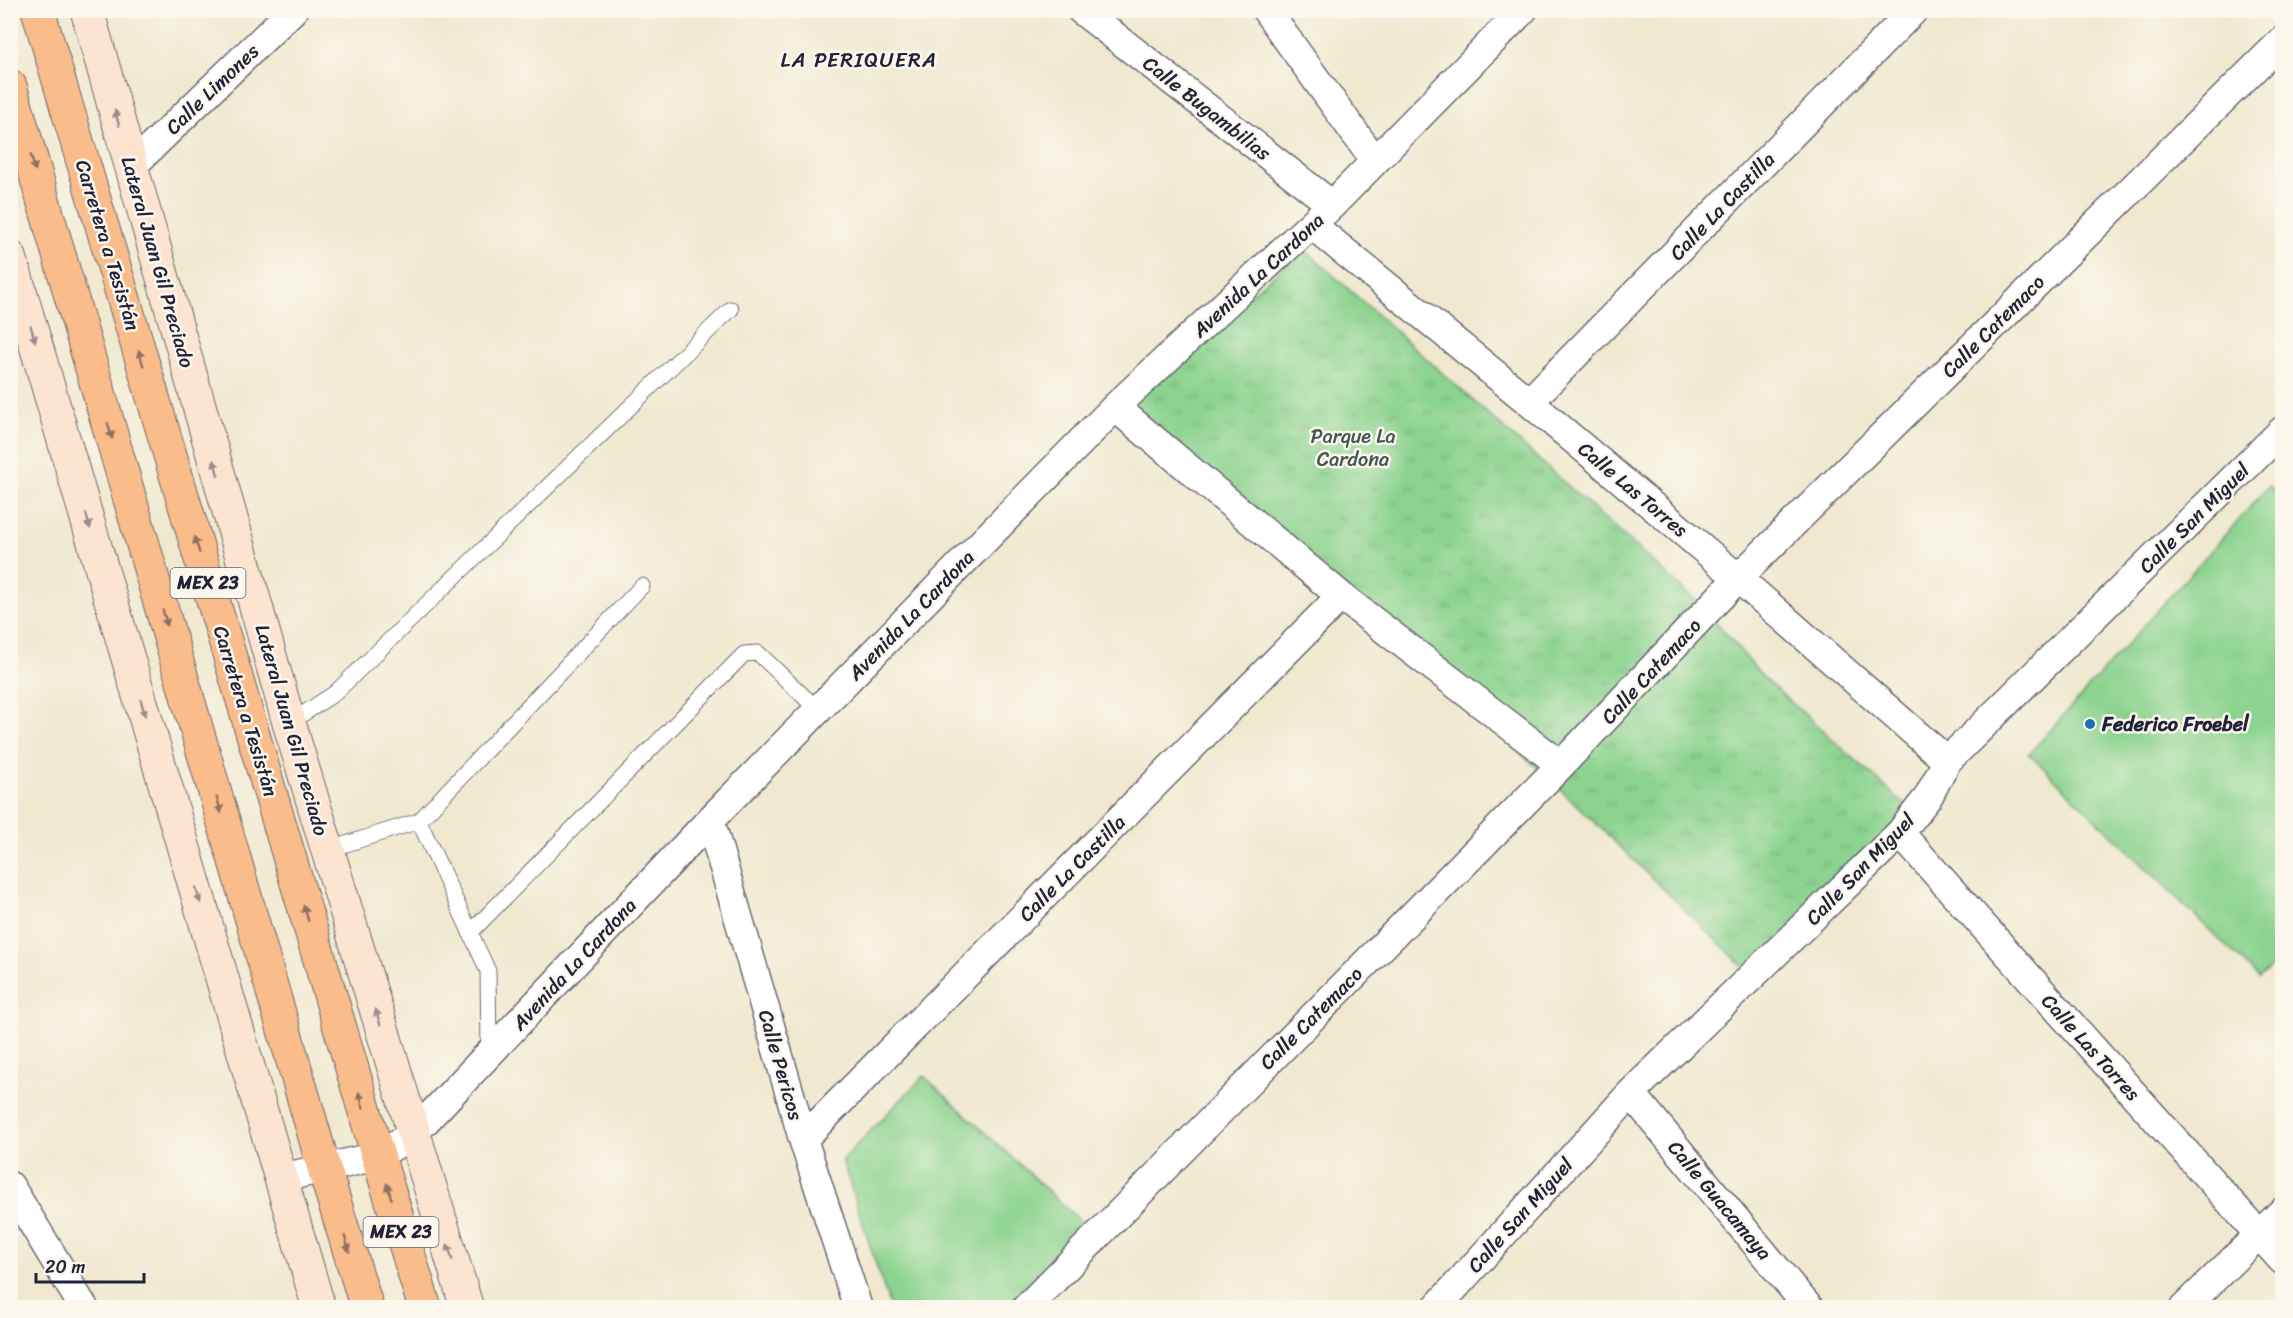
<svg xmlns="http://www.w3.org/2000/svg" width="2293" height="1318" viewBox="0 0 2293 1318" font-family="Sriracha,sans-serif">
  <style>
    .green { fill: #8bd38e; stroke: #567a64; stroke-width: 1.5 }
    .park { fill: url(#park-tufts); stroke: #567a64; stroke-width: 1.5 }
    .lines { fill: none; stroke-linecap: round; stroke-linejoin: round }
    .lane-casing { stroke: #6a686f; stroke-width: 17 }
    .street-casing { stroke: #6a686f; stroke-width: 31 }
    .secondary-casing { stroke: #6a686f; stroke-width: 35 }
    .primary-casing { stroke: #6a686f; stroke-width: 35 }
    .lane { stroke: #fff; stroke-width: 15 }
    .street { stroke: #fff; stroke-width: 28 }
    .secondary { stroke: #fde4d0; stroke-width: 33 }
    .primary { stroke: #f9bc8a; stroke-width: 33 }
    .oneway { fill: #9a8d8d }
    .oneway2 { fill: #8e6f62 }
    .poi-dot { fill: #1f6fb2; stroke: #fbf7ec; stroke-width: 2 }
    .labels { text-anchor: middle; stroke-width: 5; stroke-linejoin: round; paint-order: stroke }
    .shield { fill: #fbf7ec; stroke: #636270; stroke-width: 1.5 }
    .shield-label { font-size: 18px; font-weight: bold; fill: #22223b }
    .street-label { font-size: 20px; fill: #22223b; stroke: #fbf7ec }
    .park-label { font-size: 20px; fill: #425754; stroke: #fbf7ec }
    .poi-label { font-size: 20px; font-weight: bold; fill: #22223b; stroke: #fbf7ec; text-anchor: start }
    .neighbourhood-label { font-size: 21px; letter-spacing: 1.5px; fill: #22223b; stroke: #fbf7ec }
  </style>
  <defs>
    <pattern id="park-tufts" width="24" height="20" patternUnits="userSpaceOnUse" patternTransform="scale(1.5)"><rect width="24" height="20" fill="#8bd38e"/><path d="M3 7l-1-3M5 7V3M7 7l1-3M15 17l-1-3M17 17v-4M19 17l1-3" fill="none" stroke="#78b57b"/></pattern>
  </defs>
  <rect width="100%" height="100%" fill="#fbf7ec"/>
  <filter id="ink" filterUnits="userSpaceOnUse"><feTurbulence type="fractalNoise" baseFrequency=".0167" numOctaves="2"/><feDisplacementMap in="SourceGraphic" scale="12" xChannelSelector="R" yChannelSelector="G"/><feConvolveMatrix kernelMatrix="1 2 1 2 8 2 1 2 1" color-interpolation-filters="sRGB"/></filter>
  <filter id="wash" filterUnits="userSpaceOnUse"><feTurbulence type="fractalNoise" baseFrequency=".008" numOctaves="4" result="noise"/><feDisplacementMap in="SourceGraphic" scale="24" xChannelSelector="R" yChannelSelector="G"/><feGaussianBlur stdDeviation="1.35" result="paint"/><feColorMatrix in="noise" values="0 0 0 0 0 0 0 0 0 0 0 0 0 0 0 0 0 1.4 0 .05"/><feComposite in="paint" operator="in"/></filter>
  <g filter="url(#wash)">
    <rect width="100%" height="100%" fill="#f0e9d0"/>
    <path class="green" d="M2269 486 2282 499V956L2259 978 2029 754Z
      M924 1076 1091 1231 1012 1307H890L842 1160Z"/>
    <path class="park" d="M1304 249 1704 608 1762 676 1910 809 1749 972 1556 785 1127 400Z"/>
  </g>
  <g filter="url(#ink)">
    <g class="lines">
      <g class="lane-casing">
        <path id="lane" d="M289 723 335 693 731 309
          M327 850 419 821
          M470 933 744 654 758 653 818 710
          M489 1053 488 971 419 821 642 586"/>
      </g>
      <g class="street-casing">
        <path id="street" d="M1081 10 1332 205
          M1266 10 1375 161
          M131 167 293 10
          M1312 225 1529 402 1738 578 1947 761
          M1529 402 1914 10
          M1115 407 1341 596 1561 765
          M710 820 803 1139 858 1308
          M1900 833 2282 1260
          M1631 1093 1809 1308
          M803 1139 1341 596
          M281 1178 378 1156 414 1133 710 820 1115 407 1332 205 1523 10
          M10 1186 84 1308
          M1026 1308 1561 765 1738 578 2282 41
          M1436 1308 1631 1093 1900 833 1928 797 1947 761 2282 431
          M2184 1308 2282 1212"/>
      </g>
      <g class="secondary-casing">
        <path id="secondary" d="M87 10 289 723 467 1308
          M10 257 319 1308"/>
      </g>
      <g class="primary-casing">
        <path id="primary" d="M38 10 378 1156 425 1308
          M10 86 324 1168 367 1308"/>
      </g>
      <use href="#lane" class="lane"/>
      <use href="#street" class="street"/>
      <use href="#secondary" class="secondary"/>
      <use href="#primary" class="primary"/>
    </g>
    <defs><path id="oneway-solid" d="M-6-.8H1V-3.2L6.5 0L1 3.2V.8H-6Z" transform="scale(1.5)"/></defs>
    <g class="oneway">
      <use href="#oneway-solid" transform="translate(117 118) rotate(-106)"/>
      <use href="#oneway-solid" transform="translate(33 334) rotate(74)"/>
      <use href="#oneway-solid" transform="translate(216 468) rotate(-106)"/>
      <use href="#oneway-solid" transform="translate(88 521) rotate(74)"/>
      <use href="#oneway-solid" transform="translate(143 708) rotate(74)"/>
      <use href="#oneway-solid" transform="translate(198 895) rotate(74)"/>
      <use href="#oneway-solid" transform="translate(378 1017) rotate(-107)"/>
      <use href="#oneway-solid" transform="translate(450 1252) rotate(-107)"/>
    </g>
    <g class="oneway2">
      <use href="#oneway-solid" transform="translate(33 163) rotate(74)"/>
      <use href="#oneway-solid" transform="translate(141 358) rotate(-107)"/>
      <use href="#oneway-solid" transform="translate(110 431) rotate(74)"/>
      <use href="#oneway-solid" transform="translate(197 545) rotate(-107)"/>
      <use href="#oneway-solid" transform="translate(165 618) rotate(74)"/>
      <use href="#oneway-solid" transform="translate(219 805) rotate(74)"/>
      <use href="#oneway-solid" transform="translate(306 913) rotate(-107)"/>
      <use href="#oneway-solid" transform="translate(361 1100) rotate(-107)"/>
      <use href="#oneway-solid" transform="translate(389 1191) rotate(-107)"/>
      <use href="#oneway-solid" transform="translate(347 1244) rotate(73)"/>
    </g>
  </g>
  <circle class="poi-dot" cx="2090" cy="724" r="6"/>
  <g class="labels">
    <g class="shield">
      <rect x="170.5" y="568" width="75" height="30" rx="4.5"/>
      <rect x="363.5" y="1217" width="75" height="30" rx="4.5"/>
    </g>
    <g class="shield-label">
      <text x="208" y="589">MEX 23</text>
      <text x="401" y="1238">MEX 23</text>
    </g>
    <g class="street-label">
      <text transform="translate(212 89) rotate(-44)" y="7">Calle Limones</text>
      <text transform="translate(1207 108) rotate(38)" y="7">Calle Bugambilias</text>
      <text transform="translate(1722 206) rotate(-46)" y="7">Calle La Castilla</text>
      <text transform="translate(108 245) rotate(73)" y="7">Carretera a Tesistán</text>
      <text transform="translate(158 262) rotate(74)" y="7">Lateral Juan Gil Preciado</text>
      <text transform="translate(1258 275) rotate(-43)" y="7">Avenida La Cardona</text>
      <text transform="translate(1993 326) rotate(-45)" y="7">Calle Catemaco</text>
      <text transform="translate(1633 489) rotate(40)" y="7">Calle Las Torres</text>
      <text transform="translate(2194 518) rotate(-45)" y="7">Calle San Miguel</text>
      <text transform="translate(911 615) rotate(-46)" y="7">Avenida La Cardona</text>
      <text transform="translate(1651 671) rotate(-47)" y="7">Calle Catemaco</text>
      <text transform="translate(246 711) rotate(73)" y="7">Carretera a Tesistán</text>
      <text transform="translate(292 730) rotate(74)" y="7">Lateral Juan Gil Preciado</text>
      <text transform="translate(1072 868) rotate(-45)" y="7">Calle La Castilla</text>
      <text transform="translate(1860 869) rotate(-46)" y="7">Calle San Miguel</text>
      <text transform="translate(574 964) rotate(-47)" y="7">Avenida La Cardona</text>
      <text transform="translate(1311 1018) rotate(-45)" y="7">Calle Catemaco</text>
      <text transform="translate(2091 1047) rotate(48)" y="7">Calle Las Torres</text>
      <text transform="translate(781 1065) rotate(74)" y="7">Calle Pericos</text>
      <text transform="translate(1720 1200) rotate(50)" y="7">Calle Guacamaya</text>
      <text transform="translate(1520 1215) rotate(-48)" y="7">Calle San Miguel</text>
    </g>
    <g class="park-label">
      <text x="1353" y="443">Parque La<tspan x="1353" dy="23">Cardona</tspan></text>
    </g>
    <g class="poi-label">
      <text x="2102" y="731">Federico Froebel</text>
    </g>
    <g class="neighbourhood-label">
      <text x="859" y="67">LA PERIQUERA</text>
    </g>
  </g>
  <rect width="2293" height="1318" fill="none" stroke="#fbf7ec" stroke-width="36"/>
  <path d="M36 1273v9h108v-9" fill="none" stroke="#22223b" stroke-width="3"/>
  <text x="45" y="1273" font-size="18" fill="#22223b" stroke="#fbf7ec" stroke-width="4.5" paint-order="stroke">20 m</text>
</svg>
